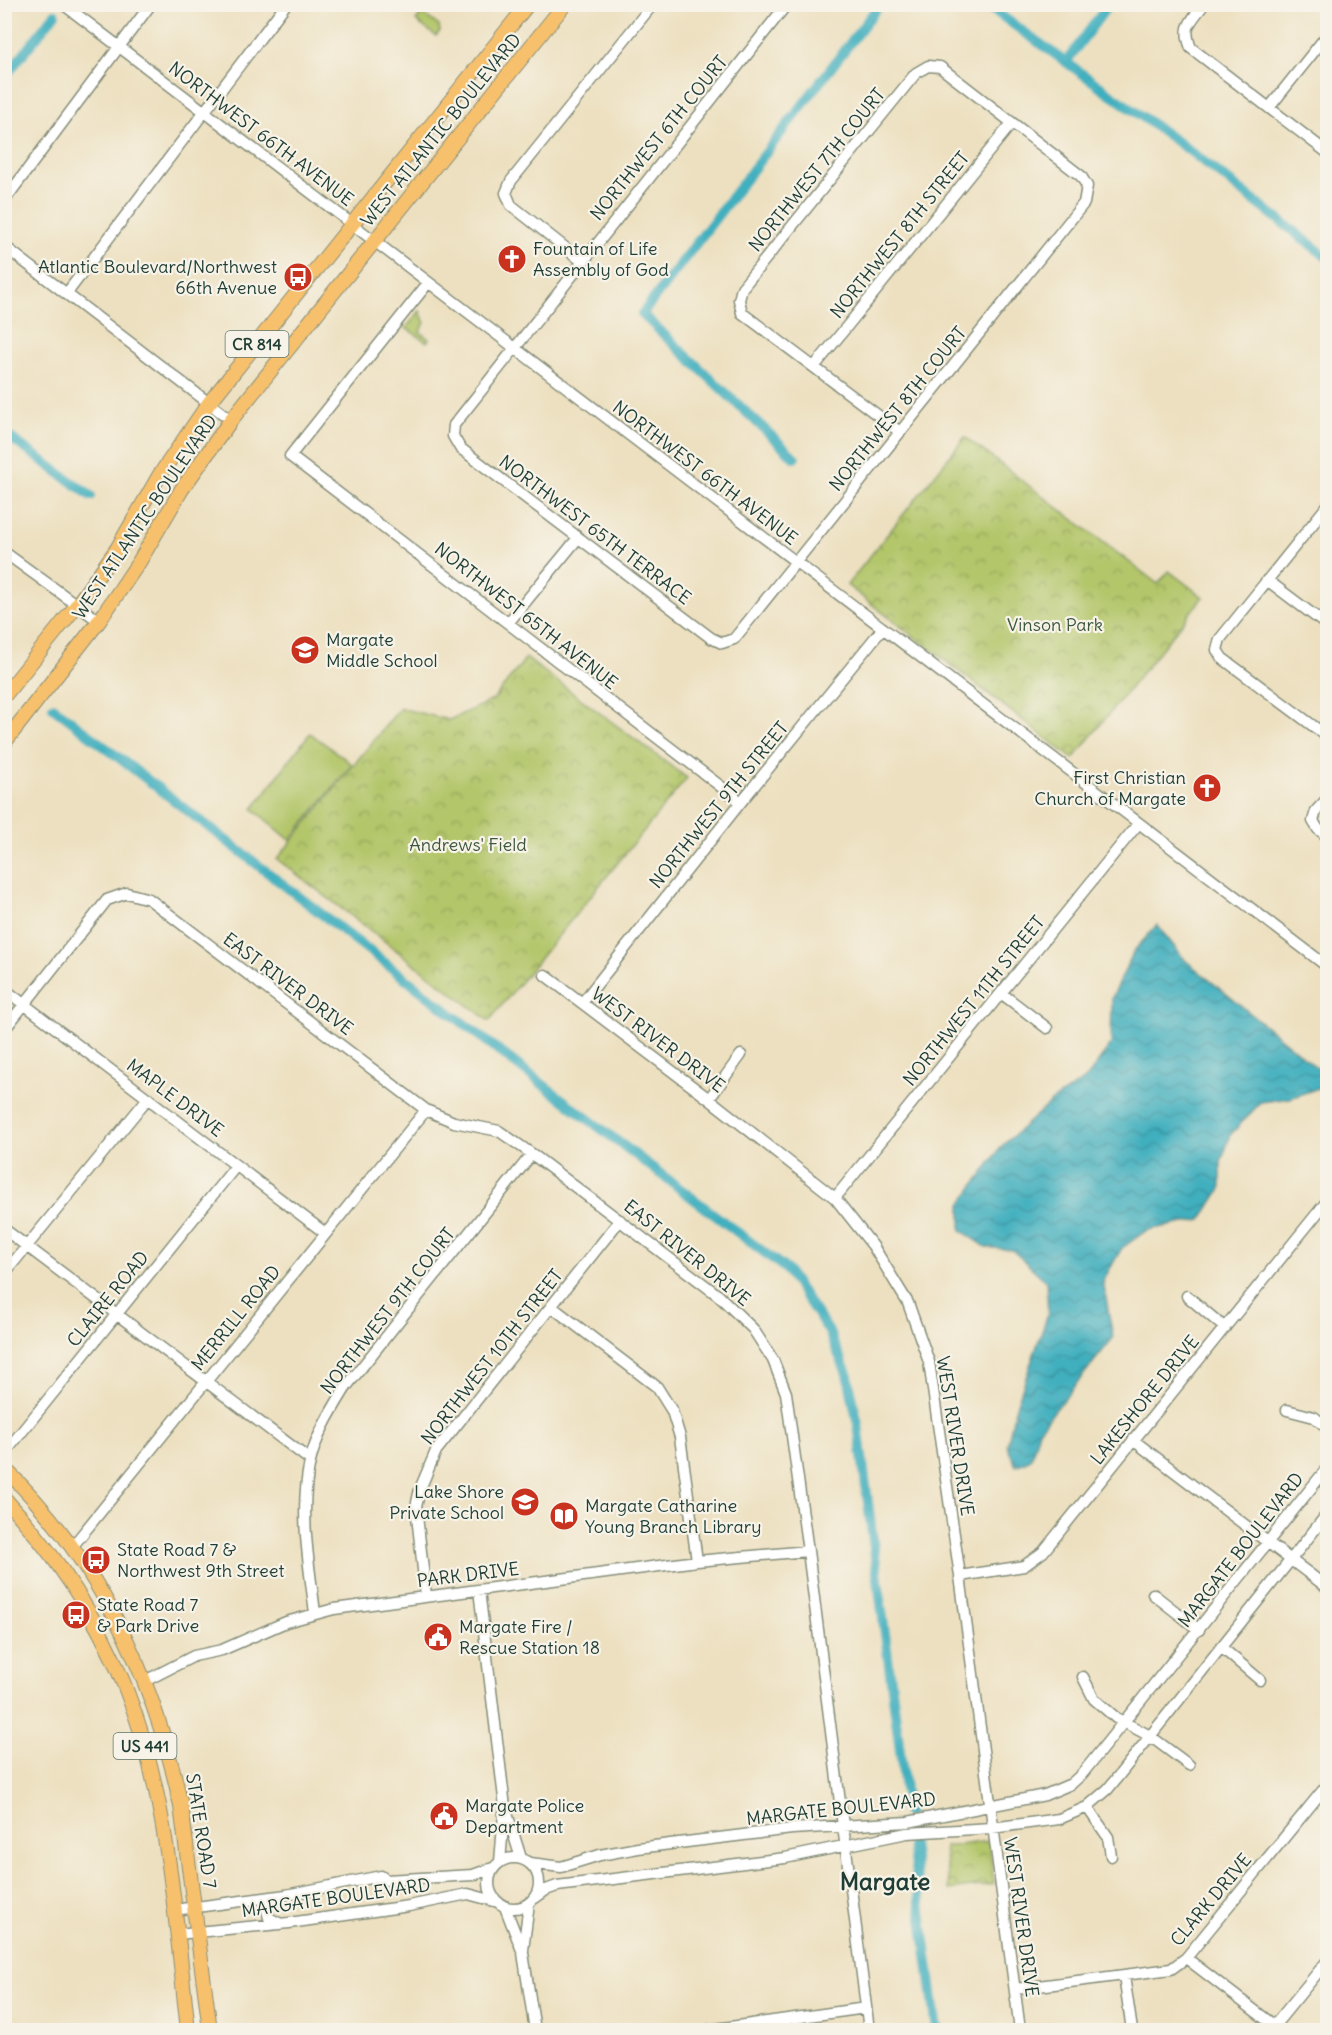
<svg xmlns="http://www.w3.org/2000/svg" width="1332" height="2035" viewBox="0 0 1332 2035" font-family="Delius,sans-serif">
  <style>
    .grass { fill: #b3c66a; stroke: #69824f; stroke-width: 1.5 }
    .park { fill: url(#park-crowns); stroke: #69824f; stroke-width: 1.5 }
    .water { fill: url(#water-waves); stroke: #307679; stroke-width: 1.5 }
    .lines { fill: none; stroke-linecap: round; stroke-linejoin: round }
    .canal { stroke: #41afbe; stroke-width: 10 }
    .minor-casing { stroke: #868e7a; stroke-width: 13 }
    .major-casing { stroke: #868e7a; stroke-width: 16 }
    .minor { stroke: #fff; stroke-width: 10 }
    .major { stroke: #f7c06c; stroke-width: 14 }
    .labels { text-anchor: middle; stroke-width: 4.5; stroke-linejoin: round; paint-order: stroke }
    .shield { fill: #f7f3e8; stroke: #60746a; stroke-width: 1.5 }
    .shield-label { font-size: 16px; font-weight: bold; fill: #1f3d34 }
    .street-label { font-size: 18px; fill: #1f3d34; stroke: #f7f3e8 }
    .poi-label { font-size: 18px; fill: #1f3d34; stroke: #f7f3e8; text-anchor: start }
    .park-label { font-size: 18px; fill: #3d583f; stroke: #f7f3e8 }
    .district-label { font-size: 24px; font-weight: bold; fill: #1f3d34; stroke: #f7f3e8 }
  </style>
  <defs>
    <pattern id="park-crowns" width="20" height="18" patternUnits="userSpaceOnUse" patternTransform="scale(1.5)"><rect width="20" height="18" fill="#b3c66a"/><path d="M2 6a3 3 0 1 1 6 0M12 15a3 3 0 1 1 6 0" fill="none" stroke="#91a258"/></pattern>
    <pattern id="water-waves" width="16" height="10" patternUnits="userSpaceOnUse" patternTransform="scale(1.5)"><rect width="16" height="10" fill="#41afbe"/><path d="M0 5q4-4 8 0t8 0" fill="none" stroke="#36909b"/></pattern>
  </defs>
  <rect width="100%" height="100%" fill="#f7f3e8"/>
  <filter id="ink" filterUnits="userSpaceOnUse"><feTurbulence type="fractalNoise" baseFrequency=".0167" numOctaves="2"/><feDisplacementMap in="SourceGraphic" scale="12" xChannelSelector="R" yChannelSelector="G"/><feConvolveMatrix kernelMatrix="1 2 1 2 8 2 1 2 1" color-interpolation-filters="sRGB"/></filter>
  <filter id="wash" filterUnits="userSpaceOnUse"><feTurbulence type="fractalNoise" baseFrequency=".008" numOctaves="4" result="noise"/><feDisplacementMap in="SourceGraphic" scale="24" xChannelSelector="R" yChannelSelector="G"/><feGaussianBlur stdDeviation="1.35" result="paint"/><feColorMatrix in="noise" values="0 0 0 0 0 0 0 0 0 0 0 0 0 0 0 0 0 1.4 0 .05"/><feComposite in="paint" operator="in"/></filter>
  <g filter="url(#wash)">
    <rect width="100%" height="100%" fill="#ede0c0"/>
    <path class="grass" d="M422 13 439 26 440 31 436 36 416 21Z
      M420 311 425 323 420 332 429 339 427 342 406 328Z
      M310 733 352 764 290 840 253 809Z"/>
    <path class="park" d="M965 437 1158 584 1169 571 1203 597 1073 759 847 585Z
      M526 658 687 778 489 1021 277 859 400 708 449 720 493 700Z
      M989 1841 994 1884 949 1890 944 1847Z"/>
    <path class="water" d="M1157 925 1185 960 1327 1076V1085L1290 1098 1261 1102 1231 1134 1221 1162V1189L1201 1220 1147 1230 1122 1248 1103 1281 1113 1338 1039 1430 1031 1459 1016 1466 1007 1446 1015 1409 1048 1314 1046 1281 1012 1250 986 1247 961 1230V1204L1002 1146 1052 1101 1087 1078 1111 1044 1112 998 1134 951Z"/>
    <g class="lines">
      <path class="canal" d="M985 4 1190 151 1328 258
        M1066 62 1109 4
        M4 78 55 14
        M4 433 91 496
        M795 458 642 314 880 4
        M53 707 546 1087 786 1269 828 1330 848 1376 858 1425 908 1813
        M912 1844 937 2030"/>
    </g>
  </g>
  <g filter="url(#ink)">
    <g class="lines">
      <g class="minor-casing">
        <path id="minor" d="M63 4 1328 967
          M787 4 454 425 453 436 460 448 711 638 722 643 734 639 1084 203 1087 186 1081 176 940 67 928 66 916 73 742 288 739 300 742 313 900 432
          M1204 4C1191 22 1182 26 1191 48L1328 153
          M1269 108 1328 34
          M4 201 151 4
          M4 246 231 420
          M582 261 511 205 506 193 511 181 653 4
          M428 283 290 456 741 802
          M67 293 286 4
          M814 367 1012 123
          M1328 505 1220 639 1217 650 1222 658 1328 737
          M4 552 99 621
          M1267 580 1328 626
          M508 623 578 538
          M1328 798 1316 811 1313 821 1318 829 1328 837
          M545 975 709 1099 835 1198 873 1246 908 1303 929 1362 960 1576 1020 2030
          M4 989 325 1233
          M1001 993 1047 1028
          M582 1003 741 802 883 628
          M4 1030 107 900 127 893 149 899 426 1110 454 1122 499 1131 532 1154 719 1296 753 1329 773 1360 786 1393 808 1551 869 2030
          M709 1099 741 1055
          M835 1198 1138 824
          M4 1229 310 1460
          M4 1274 148 1098
          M1187 1296 1225 1328
          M552 1307 657 1387 672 1411 680 1437 697 1561
          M1287 1410 1314 1417 1328 1428
          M1133 1440 1328 1588
          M4 1454 236 1166
          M72 1547 426 1110
          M960 1576 1024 1566 1043 1552 1328 1200
          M479 1590 505 1807 521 1858
          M1153 1594 1199 1630
          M426 1596 416 1507 420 1489 436 1451 620 1220
          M315 1613C309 1564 299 1511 310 1462 316 1435 332 1410 346 1387L532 1154
          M1221 1647 1260 1680
          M1083 1677 1094 1699 1116 1718 1150 1736 1189 1765
          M145 1681 194 1656 222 1650 286 1622 334 1609 697 1561 808 1551
          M1087 1807 1108 1837 1111 1856
          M489 1883a25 25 0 1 1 50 0a25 25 0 1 1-50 0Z
          M500 1862 504 1813
          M530 1863 561 1867 600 1855 638 1848 792 1829 908 1822 1045 1795 1071 1784 1082 1774 1328 1467
          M535 1898 546 1890 557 1886 785 1858 907 1833 992 1828 1059 1819 1087 1807 1108 1789 1328 1513
          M505 1907 523 1953 535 2030
          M174 1910 286 1895 381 1876 386 1880 473 1875 493 1868
          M279 1923 269 1918 267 1910 272 1903 281 1898
          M177 1934 289 1923 409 1906 468 1894 498 1902
          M523 1950 529 1904
          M1186 1958 1280 2030
          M1124 1976 1132 2030
          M1015 1989 1171 1969 1186 1958 1328 1784
          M1274 2026 1328 1960
          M708 2030 866 2008"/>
      </g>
      <g class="major-casing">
        <path id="major" d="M4 696 77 605 117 549 159 476 209 403 528 4
          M4 743 99 621 139 562 182 489 231 420 565 4
          M4 1468C99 1560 154 1677 181 1806L210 2030
          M4 1498C61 1560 107 1632 134 1711 169 1811 176 1926 188 2030"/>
      </g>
      <use href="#minor" class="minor"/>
      <use href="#major" class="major"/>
    </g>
  </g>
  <defs>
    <g id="church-disc" transform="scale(1.5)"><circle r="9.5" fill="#c8321e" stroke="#f7f3e8"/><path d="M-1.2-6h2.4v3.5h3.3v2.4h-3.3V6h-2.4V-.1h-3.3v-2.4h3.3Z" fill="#fff"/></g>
    <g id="bus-disc" transform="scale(1.5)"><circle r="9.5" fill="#c8321e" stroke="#f7f3e8"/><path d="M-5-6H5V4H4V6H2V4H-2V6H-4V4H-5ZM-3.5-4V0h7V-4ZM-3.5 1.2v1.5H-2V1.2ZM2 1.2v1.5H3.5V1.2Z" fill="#fff"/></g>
    <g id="school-disc" transform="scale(1.5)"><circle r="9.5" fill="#c8321e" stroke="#f7f3e8"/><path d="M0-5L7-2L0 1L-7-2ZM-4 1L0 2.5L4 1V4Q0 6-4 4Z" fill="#fff"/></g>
    <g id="library-disc" transform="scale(1.5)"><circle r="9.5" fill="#c8321e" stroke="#f7f3e8"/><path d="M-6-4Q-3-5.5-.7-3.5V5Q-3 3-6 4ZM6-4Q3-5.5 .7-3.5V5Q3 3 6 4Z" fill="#fff"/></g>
    <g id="civic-disc" transform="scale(1.5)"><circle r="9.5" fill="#c8321e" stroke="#f7f3e8"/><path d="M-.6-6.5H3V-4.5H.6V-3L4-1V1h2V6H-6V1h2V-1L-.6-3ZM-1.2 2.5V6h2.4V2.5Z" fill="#fff"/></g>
  </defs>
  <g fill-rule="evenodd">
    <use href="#church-disc" x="512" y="259"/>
    <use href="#bus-disc" x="298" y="277"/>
    <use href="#school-disc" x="305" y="650"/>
    <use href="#church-disc" x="1207" y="788"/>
    <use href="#school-disc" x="525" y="1502"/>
    <use href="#library-disc" x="564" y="1516"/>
    <use href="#bus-disc" x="96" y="1560"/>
    <use href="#bus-disc" x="76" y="1615"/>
    <use href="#civic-disc" x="438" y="1637"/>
    <use href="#civic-disc" x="444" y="1816"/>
  </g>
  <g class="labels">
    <g class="shield">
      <rect x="225.5" y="331" width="63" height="26" rx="4.5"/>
      <rect x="113.5" y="1733" width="63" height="26" rx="4.5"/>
    </g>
    <g class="shield-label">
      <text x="257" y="350">CR 814</text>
      <text x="145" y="1752">US 441</text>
    </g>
    <g class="street-label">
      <text transform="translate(441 130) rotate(-51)" y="6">WEST ATLANTIC BOULEVARD</text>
      <text transform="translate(261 134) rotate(37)" y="6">NORTHWEST 66TH AVENUE</text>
      <text transform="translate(659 138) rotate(-51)" y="6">NORTHWEST 6TH COURT</text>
      <text transform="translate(817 170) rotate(-51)" y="6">NORTHWEST 7TH COURT</text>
      <text transform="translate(900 235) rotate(-51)" y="6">NORTHWEST 8TH STREET</text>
      <text transform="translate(898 409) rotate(-51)" y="6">NORTHWEST 8TH COURT</text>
      <text transform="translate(705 473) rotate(37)" y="6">NORTHWEST 66TH AVENUE</text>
      <text transform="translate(145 517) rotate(-56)" y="6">WEST ATLANTIC BOULEVARD</text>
      <text transform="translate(595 530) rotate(37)" y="6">NORTHWEST 65TH TERRACE</text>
      <text transform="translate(526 616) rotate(38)" y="6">NORTHWEST 65TH AVENUE</text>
      <text transform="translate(719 805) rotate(-51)" y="6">NORTHWEST 9TH STREET</text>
      <text transform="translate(288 984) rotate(37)" y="6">EAST RIVER DRIVE</text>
      <text transform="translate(974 1001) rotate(-51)" y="6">NORTHWEST 11TH STREET</text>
      <text transform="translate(658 1040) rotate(37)" y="6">WEST RIVER DRIVE</text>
      <text transform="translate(175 1098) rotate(37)" y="6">MAPLE DRIVE</text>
      <text transform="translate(687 1253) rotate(39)" y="6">EAST RIVER DRIVE</text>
      <text transform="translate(108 1299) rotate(-51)" y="6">CLAIRE ROAD</text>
      <text transform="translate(388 1311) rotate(-52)" y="6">NORTHWEST 9TH COURT</text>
      <text transform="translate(236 1318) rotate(-51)" y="6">MERRILL ROAD</text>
      <text transform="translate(492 1357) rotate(-52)" y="6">NORTHWEST 10TH STREET</text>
      <text transform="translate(1145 1400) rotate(-51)" y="6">LAKESHORE DRIVE</text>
      <text transform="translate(955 1436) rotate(81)" y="6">WEST RIVER DRIVE</text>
      <text transform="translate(1241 1550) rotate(-52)" y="6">MARGATE BOULEVARD</text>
      <text transform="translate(468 1575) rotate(-7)" y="6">PARK DRIVE</text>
      <text transform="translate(841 1809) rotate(-6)" y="6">MARGATE BOULEVARD</text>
      <text transform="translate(201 1831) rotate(81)" y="6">STATE ROAD 7</text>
      <text transform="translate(336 1898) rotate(-8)" y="6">MARGATE BOULEVARD</text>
      <text transform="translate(1211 1900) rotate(-50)" y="6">CLARK DRIVE</text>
      <text transform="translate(1021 1917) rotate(82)" y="6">WEST RIVER DRIVE</text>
    </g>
    <g class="poi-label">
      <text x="533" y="255">Fountain of Life<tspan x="533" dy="21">Assembly of God</tspan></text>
      <text x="277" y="273" text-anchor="end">Atlantic Boulevard/Northwest<tspan x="277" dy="21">66th Avenue</tspan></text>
      <text x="326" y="646">Margate<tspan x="326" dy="21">Middle School</tspan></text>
      <text x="1186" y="784" text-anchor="end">First Christian<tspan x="1186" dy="21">Church of Margate</tspan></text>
      <text x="504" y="1498" text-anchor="end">Lake Shore<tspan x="504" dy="21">Private School</tspan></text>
      <text x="585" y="1512">Margate Catharine<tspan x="585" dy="21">Young Branch Library</tspan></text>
      <text x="117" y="1556">State Road 7 &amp;<tspan x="117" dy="21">Northwest 9th Street</tspan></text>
      <text x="97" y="1611">State Road 7<tspan x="97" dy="21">&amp; Park Drive</tspan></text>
      <text x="459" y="1633">Margate Fire /<tspan x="459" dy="21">Rescue Station 18</tspan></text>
      <text x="465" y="1812">Margate Police<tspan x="465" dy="21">Department</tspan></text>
    </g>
    <g class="park-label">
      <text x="1055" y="631">Vinson Park</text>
      <text x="468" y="851">Andrews' Field</text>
    </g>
    <g class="district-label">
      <text x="885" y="1890">Margate</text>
    </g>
  </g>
  <rect width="1332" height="2035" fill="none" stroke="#f7f3e8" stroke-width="24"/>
</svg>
